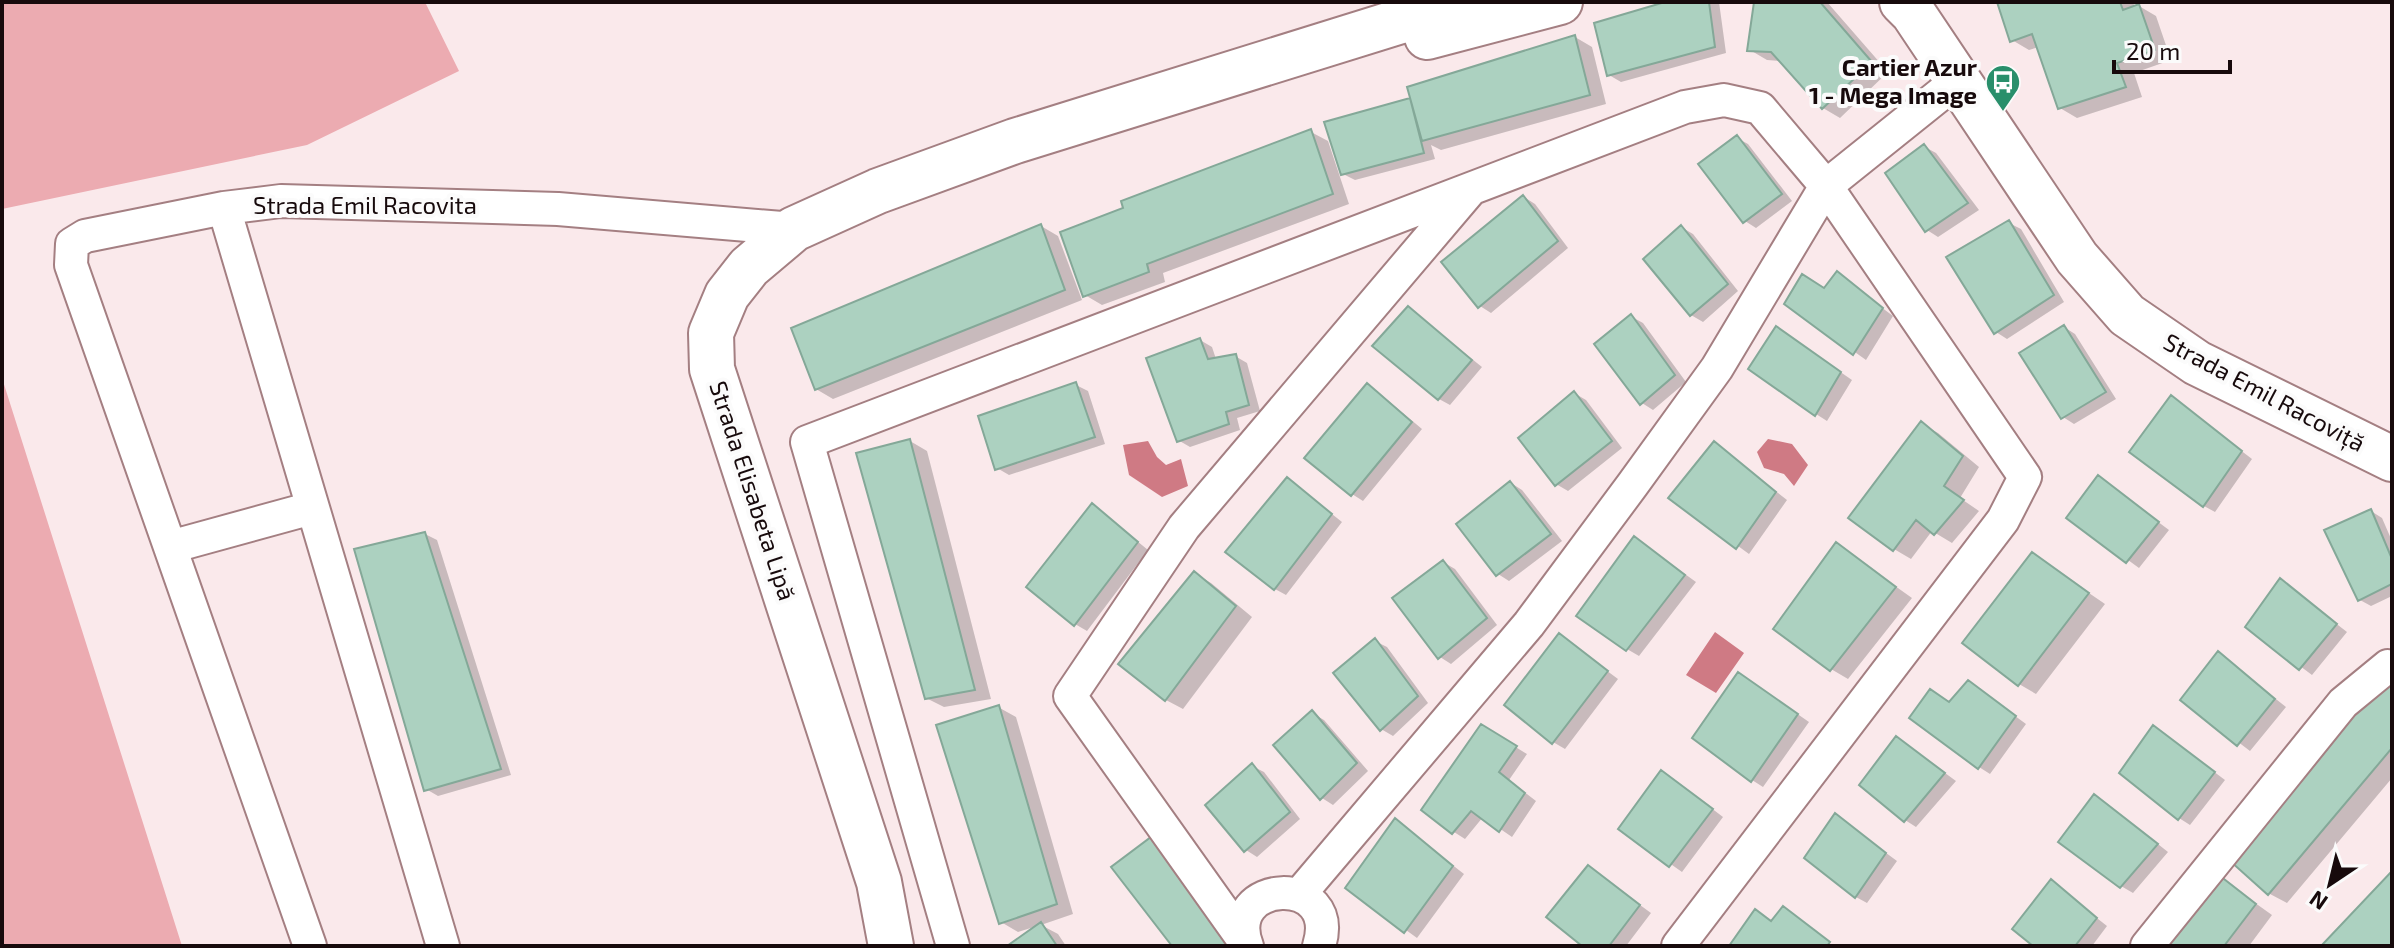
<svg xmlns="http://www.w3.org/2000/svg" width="2394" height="948" viewBox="0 0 2394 948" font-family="'Exo 2',sans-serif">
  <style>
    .green { fill: #ecabb1 }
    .water { fill: #cf7a84 }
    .shadow { fill: #0003 }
    .building { fill: #acd1c0; stroke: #84a898; stroke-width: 2 }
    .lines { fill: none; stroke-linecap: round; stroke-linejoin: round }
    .street-casing { stroke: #a47f82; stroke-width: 36 }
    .secondary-casing { stroke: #a47f82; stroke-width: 48 }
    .street { stroke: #fff; stroke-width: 32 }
    .secondary { stroke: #fff; stroke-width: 44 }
    .labels { text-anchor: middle; stroke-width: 8; stroke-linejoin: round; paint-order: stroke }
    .poi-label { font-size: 24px; font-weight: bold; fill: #170a0c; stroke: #fbfbfb; text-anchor: end }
    .street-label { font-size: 24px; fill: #170a0c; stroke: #fbfbfb }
  </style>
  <rect width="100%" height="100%" fill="#fae9eb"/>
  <path class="green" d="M2 2H425L459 71 307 145 2 209Z
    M2 378 182 946H2Z"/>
  <path class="water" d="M1768 439 1792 444 1808 465 1794 486 1784 474 1764 468 1757 452Z
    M1148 441 1157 457 1166 465 1181 459 1188 486 1162 497 1129 475 1123 445Z
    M1715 632 1744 653 1716 693 1686 675Z"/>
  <path class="shadow" d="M1672 2H1719L1726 53 1621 82 1609 75Z
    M1756 2H1827L1888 72 1840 118 1823 108 1781 61 1767 60 1750 50Z
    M1999 2H2133L2135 8 2139 6 2156 16 2171 60 2134 73 2142 97 2077 118 2060 108 2039 47 2029 50 2012 40Z
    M1575 37 1592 47 1606 104 1441 150 1431 145 1435 159 1355 180 1343 174 1410 100 1413 101Z
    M1311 132 1328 141 1349 204 1163 273 1165 282 1102 305 1085 295Z
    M1737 138 1748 144 1792 201 1756 228 1745 221Z
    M1925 147 1936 153 1979 210 1938 237 1927 230Z
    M1524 197 1535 204 1568 248 1491 313 1480 306Z
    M2009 223 2021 229 2064 302 2007 339 1996 332Z
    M1041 226 1058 236 1082 300 833 399 816 389Z
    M1681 227 1693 234 1738 291 1703 322 1691 315Z
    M1837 274 1893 316 1866 360 1786 303 1825 290Z
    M1408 308 1482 367 1450 405 1439 399Z
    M1632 317 1643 323 1686 382 1653 410 1642 403Z
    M2064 327 2075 334 2116 399 2074 424 2063 417Z
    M1788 336 1852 380 1827 421 1816 414Z
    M1200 340 1212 347 1216 359 1235 356 1247 363 1260 411 1237 418 1240 430 1190 447 1178 440Z
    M1076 385 1088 391 1105 444 1009 475 997 468Z
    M1368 386 1379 393 1422 429 1363 501 1352 494Z
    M1574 393 1586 400 1622 448 1568 491 1556 484Z
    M2171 397 2252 459 2215 512 2204 506Z
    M1921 424 1938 433 1979 467 1960 498 1979 511 1952 543 1932 531 1911 559 1894 549Z
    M910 441 927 451 991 699 944 707 926 698Z
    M1715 443 1787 500 1749 554 1671 497Z
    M2099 478 2169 530 2139 568 2069 517Z
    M1288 479 1342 522 1286 595 1275 589Z
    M1511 483 1522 490 1562 541 1509 581 1498 574Z
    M1093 505 1148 550 1087 631 1075 624Z
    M2371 511 2382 518 2392 541V596L2371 606 2360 600Z
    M425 534 437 540 511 775 438 796 426 789Z
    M1635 538 1696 582 1639 656 1627 649Z
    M1836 544 1912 598 1848 679 1831 669Z
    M2032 554 2105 604 2036 694 2019 684Z
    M1443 562 1455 569 1497 625 1451 664 1440 657Z
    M1194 573 1211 583 1252 617 1183 709 1166 700 1121 663Z
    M2280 580 2347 632 2312 675 2247 626Z
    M1560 636 1618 679 1565 749 1553 742Z
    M1375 641 1387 647 1428 703 1393 736 1381 729Z
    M2219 654 2286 707 2250 751 2183 700Z
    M1750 681 1809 722 1763 787 1752 780Z
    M1969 682 2026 724 1990 774 1979 767 1950 704Z
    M2392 686V778L2287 903 2270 894 2233 860Z
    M998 707 1016 717 1073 914 1041 925 1058 934 1066 946H1010L1037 926 1018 932 1001 922Z
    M1312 713 1324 720 1368 771 1333 805 1322 798Z
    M1482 726 1527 754 1509 780 1536 801 1512 837 1483 817 1465 839 1454 832Z
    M2165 735 2225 780 2190 825 2179 818Z
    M1908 746 1956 781 1916 827 1905 820Z
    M1252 766 1264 772 1300 819 1257 857 1246 850Z
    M1673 779 1723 817 1682 872 1621 829Z
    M2106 803 2168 852 2133 893 2121 886Z
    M1836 816 1897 861 1867 903 1856 897Z
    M1396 821 1464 874 1417 938 1348 888Z
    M1589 868 1651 913 1626 946H1585Z
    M2216 875 2272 915 2249 946H2160Z
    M2051 882 2107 926 2092 946H2036Z"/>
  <path class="building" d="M1665 2H1709L1715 47 1607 76 1594 23Z
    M1754 2H1820L1872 62 1822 109 1771 52 1747 51Z
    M1997 2H2120L2123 10 2139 4 2155 50 2117 63 2126 87 2058 109 2032 34 2010 42Z
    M1575 35 1590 95 1422 141 1407 87Z
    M1410 98 1424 153 1341 175 1324 122Z
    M1311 129 1333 194 1147 264 1149 272 1083 297 1060 232 1123 208 1121 201Z
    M1737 135 1782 194 1743 223 1698 164Z
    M1924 144 1968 203 1925 232 1885 173Z
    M1523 195 1558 241 1478 308 1441 262Z
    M2009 220 2054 295 1994 334 1946 257Z
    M1041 224 1065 290 815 390 791 328Z
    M1681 225 1728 284 1690 316 1643 259Z
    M1837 271 1883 308 1853 355 1784 304 1802 274 1824 288Z
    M1408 306 1472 360 1438 400 1372 346Z
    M1631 314 1675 375 1640 405 1594 344Z
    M2064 325 2106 392 2061 419 2019 353Z
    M1776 326 1841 372 1815 416 1748 369Z
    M1200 338 1208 359 1236 354 1249 405 1226 412 1229 424 1177 442 1146 358Z
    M1076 382 1095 437 995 470 978 416Z
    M1367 383 1412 422 1351 496 1304 458Z
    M1574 391 1612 441 1555 486 1518 438Z
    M2171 395 2242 451 2203 507 2129 452Z
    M1921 421 1963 456 1944 486 1964 500 1934 535 1916 520 1893 551 1848 518Z
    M910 439 975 690 925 699 856 453Z
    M1714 441 1776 492 1736 549 1668 498Z
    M2098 475 2159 522 2126 563 2066 518Z
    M1287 477 1332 514 1274 590 1225 552Z
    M1510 481 1551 534 1496 576 1456 524Z
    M1092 503 1138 542 1074 626 1026 587Z
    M2371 509 2392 559V584L2358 601 2324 530Z
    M425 532 501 769 424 791 354 549Z
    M1634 536 1685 575 1626 651 1576 616Z
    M1836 542 1896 587 1830 671 1773 629Z
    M2032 552 2089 593 2018 686 1962 643Z
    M1443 560 1487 618 1438 659 1392 598Z
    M1194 571 1236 606 1165 701 1118 664Z
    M2280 578 2337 624 2299 670 2245 627Z
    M1559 633 1608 671 1552 744 1504 705Z
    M1375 638 1418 696 1380 731 1333 673Z
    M2218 651 2275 699 2237 746 2180 700Z
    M1738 672 1798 714 1751 782 1692 738Z
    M2383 679 2392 686V748L2268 895 2230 861Z
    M1968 680 2016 716 1978 769 1909 718 1930 689 1949 702Z
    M999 705 1057 904 999 924 936 725Z
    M1312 710 1357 763 1320 800 1273 745Z
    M1481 724 1517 746 1499 772 1525 793 1499 832 1471 811 1452 834 1421 810Z
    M2153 725 2215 772 2178 820 2119 773Z
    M1896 736 1945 773 1904 822 1859 785Z
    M1252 763 1290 812 1244 852 1205 805Z
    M1661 770 1713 809 1669 867 1618 829Z
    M2094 794 2158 844 2120 888 2058 842Z
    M1835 813 1886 853 1855 898 1804 858Z
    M1395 818 1453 866 1404 933 1345 888Z
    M1155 834 1239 946H1172L1111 867Z
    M1588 865 1640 905 1609 946H1582L1546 917Z
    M2392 871V946H2321Z
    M2215 872 2256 904 2224 946H2158Z
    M2051 879 2097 918 2075 946H2033L2012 929Z
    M1783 906 1830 942 1827 946H1729L1755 909 1771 921Z
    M1041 922 1057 946H1007Z"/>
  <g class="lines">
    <g class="street-casing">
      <path id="street" d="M224 208 443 946
        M312 508 170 547 71 265 72 244 85 236 224 208 281 201 558 209 794 229
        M170 547 310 946
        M1299 895 1529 624 1633 484 1717 368 1826 186 1957 81
        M1245 942 1070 696 1184 527 1471 189
        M953 946 807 442 1685 107 1724 100 1760 108 1826 186 2025 477 2003 520 1678 946
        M1247 946C1221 879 1342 872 1319 946
        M2147 946 2343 703 2388 666 2392 667"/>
    </g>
    <g class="secondary-casing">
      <path id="secondary" d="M1902 2 1913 13 2077 258 2127 315 2197 363 2392 459
        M1427 37 1560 2
        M891 946 879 882 712 369 711 333 727 295 749 267 794 229 878 191 1015 141 1462 2"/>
    </g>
    <use href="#street" class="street"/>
    <use href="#secondary" class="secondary"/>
  </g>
  <defs>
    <g id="bus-pin" transform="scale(1.8)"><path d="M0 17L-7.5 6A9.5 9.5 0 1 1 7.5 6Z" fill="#298f6b" stroke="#fbfbfb"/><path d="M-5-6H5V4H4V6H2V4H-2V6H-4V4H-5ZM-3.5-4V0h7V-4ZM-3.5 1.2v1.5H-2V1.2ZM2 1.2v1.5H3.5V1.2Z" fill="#fff"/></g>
  </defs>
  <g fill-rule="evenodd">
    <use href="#bus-pin" x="2003" y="82"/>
  </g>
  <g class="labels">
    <g class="poi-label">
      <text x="1977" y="76">Cartier Azur<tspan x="1977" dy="28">1 - Mega Image</tspan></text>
    </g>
    <g class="street-label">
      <text x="365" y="214">Strada Emil Racovita</text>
      <text transform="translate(2264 393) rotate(28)" y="8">Strada Emil Racoviță</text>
      <text transform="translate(752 491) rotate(72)" y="8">Strada Elisabeta Lipă</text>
    </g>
  </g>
  <rect width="2394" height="948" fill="none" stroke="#170a0c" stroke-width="8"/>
  <g transform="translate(2330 884) rotate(215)" stroke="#fbfbfb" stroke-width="6" paint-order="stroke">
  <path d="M0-6L14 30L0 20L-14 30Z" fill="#170a0c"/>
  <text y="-12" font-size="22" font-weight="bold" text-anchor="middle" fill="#170a0c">N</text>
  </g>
  <path d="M2114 60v12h116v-12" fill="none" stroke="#170a0c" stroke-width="4"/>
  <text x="2126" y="60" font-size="24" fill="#170a0c" stroke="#fbfbfb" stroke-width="6" paint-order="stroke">20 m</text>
</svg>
